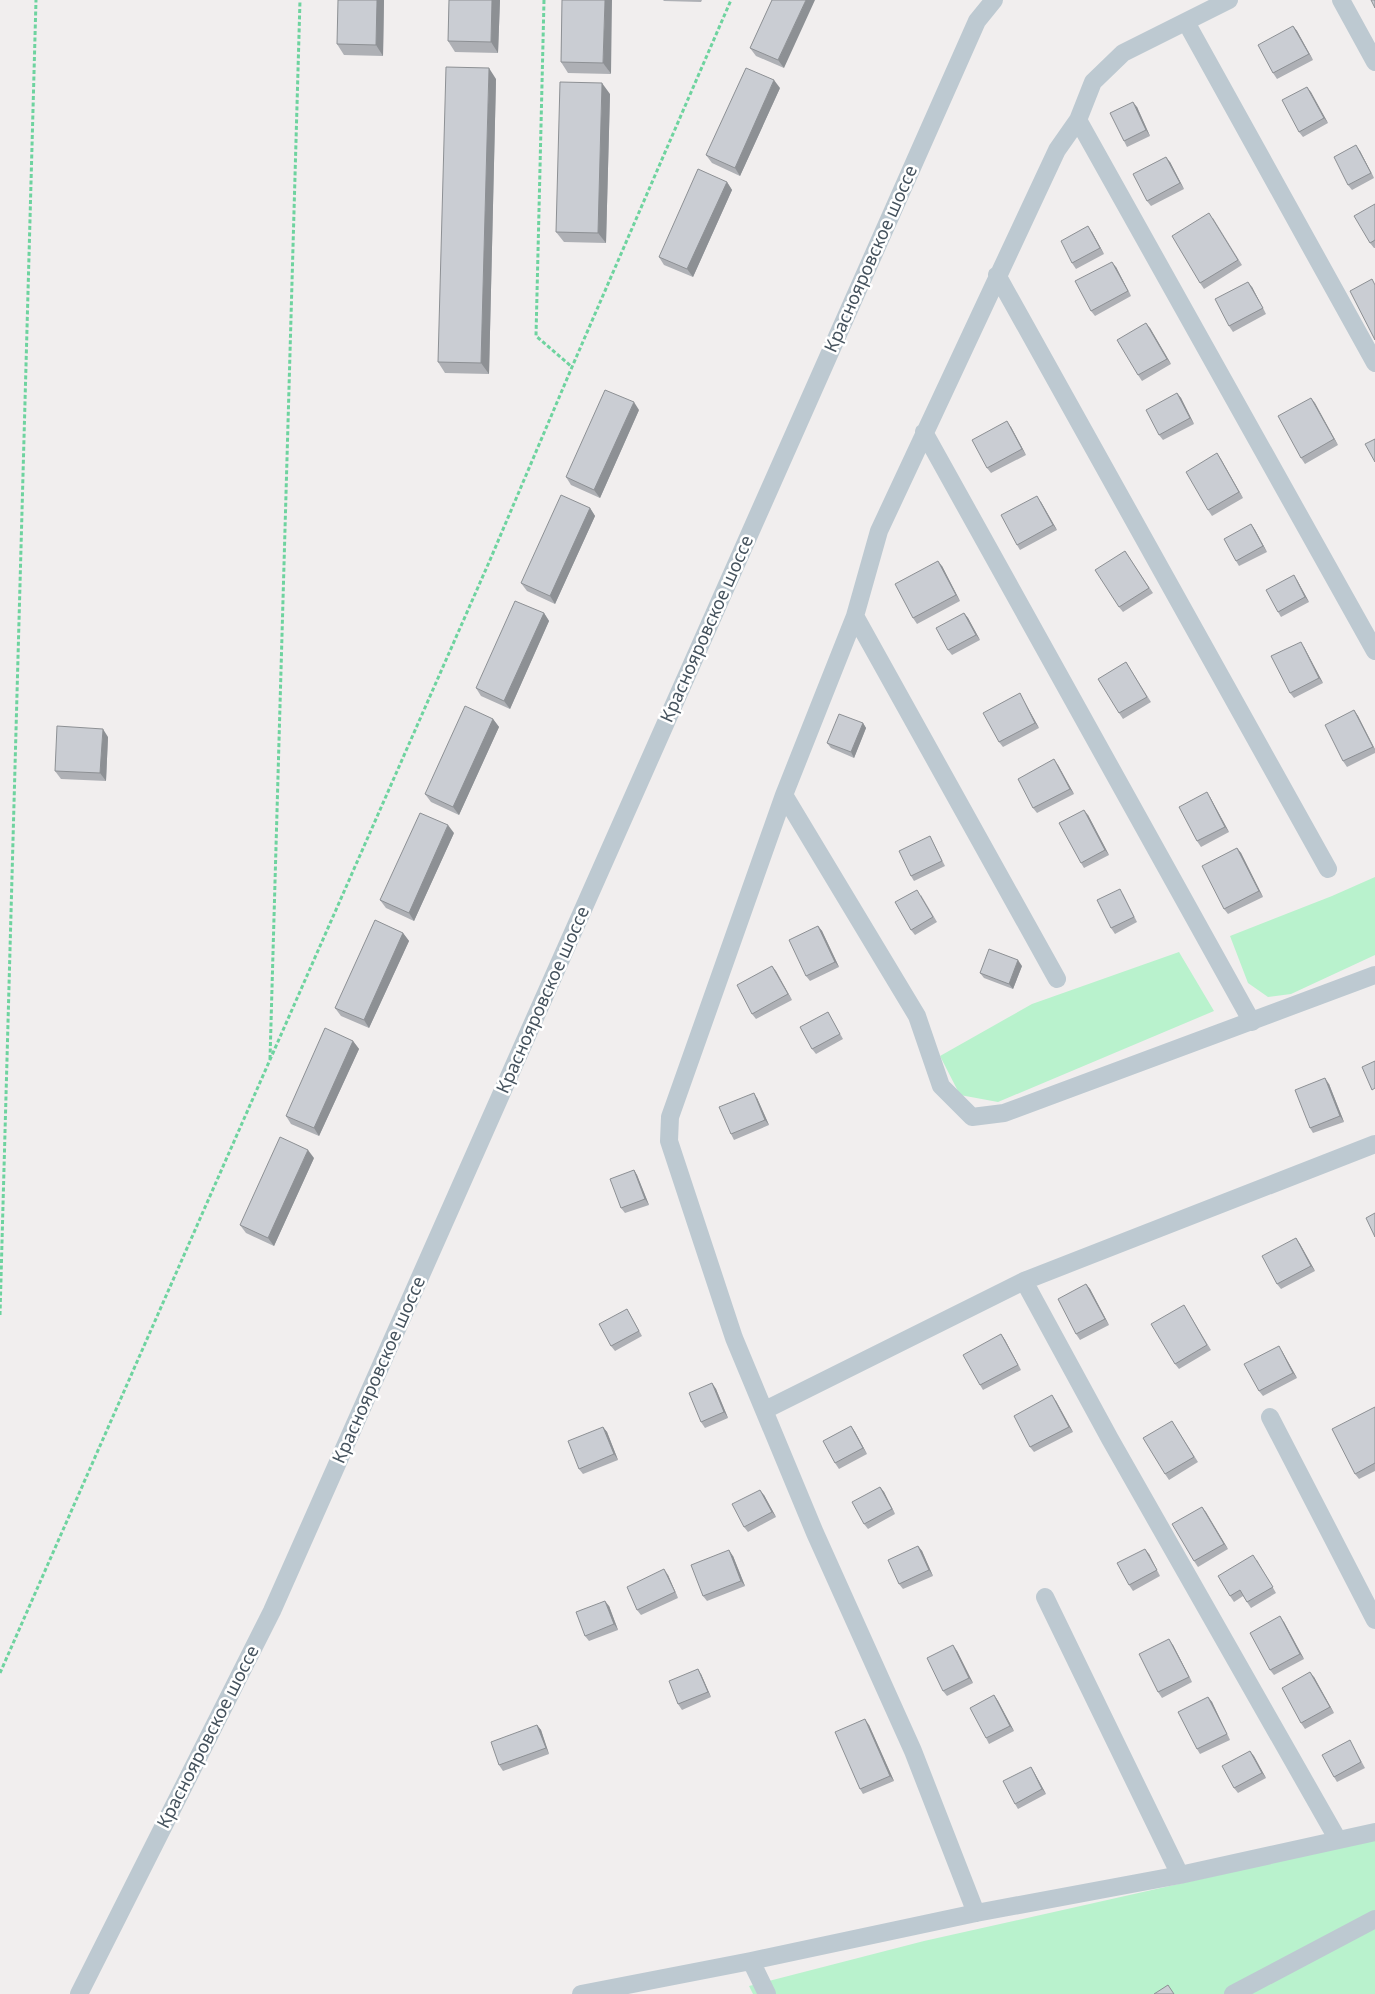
<svg xmlns="http://www.w3.org/2000/svg" width="1375" height="1994" viewBox="0 0 1375 1994" font-family="'Noto Sans',sans-serif">
  <style>
    .green { fill: #b9f2cd }
    .lines { fill: none; stroke-linecap: round; stroke-linejoin: round }
    .path { stroke: #6ed39f; stroke-width: 3; stroke-dasharray: 4 2.5; stroke-linecap: butt }
    .minor { stroke: #bdc9d1; stroke-width: 18 }
    .wall { fill: #aeb0b5 }
    .shaded-wall { fill: #8d9094 }
    .building { fill: #cacdd3; stroke: #8d9094 }
    .labels { text-anchor: middle; stroke-width: 5; stroke-linejoin: round; paint-order: stroke }
    .street-label { font-size: 18px; fill: #45525d; stroke: #fff }
  </style>
  <rect width="100%" height="100%" fill="#f1eeee"/>
  <path class="green" d="M1375 877V955L1291 994 1268 997 1248 983 1230 936 1332 896Z
    M1179 952 1214 1011 998 1102 960 1095 940 1056 1032 1004Z
    M1375 1840V1994H753L749 1986 924 1941Z"/>
  <g class="lines">
    <path class="path" d="M544 0 536 336 572 367
      M270 1059 300 0
      M0 1315 36 0
      M0 1673 490 560 572 367 731 0"/>
    <path class="minor" d="M1341 0 1375 62
      M1186 22 1375 363
      M1078 120 1375 651
      M997 275 1328 869
      M924 432 1252 1022
      M855 616 1057 979
      M784 795 917 1016 941 1086 972 1117 1004 1113 1375 975
      M1024 1281 1110 1439 1338 1840
      M765 1410 1024 1281 1375 1144
      M1270 1417 1375 1620
      M1045 1597 1180 1875
      M976 1913 913 1751 815 1533 734 1338 669 1141 670 1117 784 795 855 616 879 531 1057 150 1078 120 1093 82 1123 53 1229 0
      M751 1961 767 1994
      M79 1994 272 1611 977 21 994 0
      M581 1994 751 1961 976 1913 1180 1875 1375 1832
      M1233 1994 1375 1919"/>
  </g>
  <path class="wall" d="M384 0 383 56 344 55 337 44Z
    M449 0H500L498 53 455 52 448 41Z
    M562 0 611 74 568 73 561 62Z
    M663 0H702L701 2 664 1Z
    M772 0 784 68 756 56 750 48Z
    M1293 26 1297 31 1313 60 1277 79 1273 73Z
    M496 79 489 374 445 373 438 362Z
    M1307 87 1328 123 1303 137 1299 132Z
    M780 88 740 176 712 163 706 155Z
    M610 94 606 243 564 242 556 232Z
    M1137 107 1150 136 1127 147 1124 141Z
    M1360 151 1374 178 1352 190 1348 185Z
    M1170 162 1184 189 1151 206 1147 201Z
    M727 182 732 190 693 277 664 265 659 257Z
    M1375 204V248H1374L1370 243Z
    M1213 218 1242 265 1204 289 1200 283Z
    M1092 232 1104 254 1076 269 1072 263Z
    M1116 267 1131 296 1095 316 1091 311Z
    M1252 287 1266 314 1233 332 1229 326Z
    M1150 328 1171 364 1142 381 1138 375Z
    M1177 393 1181 398 1194 424 1163 440 1159 435Z
    M1311 398 1338 445 1305 464 1301 458Z
    M639 410 600 498 571 485 566 477Z
    M1011 427 1026 455 991 473 987 468Z
    M1217 453 1243 498 1212 516 1208 510Z
    M1041 502 1057 530 1020 550 1017 545Z
    M590 508 595 516 555 604 527 591 521 583Z
    M1251 524 1255 530 1267 552 1239 566 1236 561Z
    M1125 551 1153 593 1123 612 1119 607Z
    M942 566 960 601 917 624 913 618Z
    M1297 580 1309 602 1281 617 1278 612Z
    M544 613 549 621 510 709 481 696 476 688Z
    M964 613 968 618 980 640 952 655 948 650Z
    M1304 647 1323 683 1294 698 1290 693Z
    M1126 662 1151 702 1123 719 1119 713Z
    M1020 693 1023 699 1039 728 1003 747 999 742Z
    M1354 710 1358 716 1375 749V753L1347 767 1343 761Z
    M493 719 499 727 459 815 431 802 425 794Z
    M863 723 866 728 854 758 831 748 827 743Z
    M108 737 106 781 61 779 55 771Z
    M1058 765 1074 794 1037 813 1033 808Z
    M1210 797 1229 832 1201 847 1197 841Z
    M1088 815 1109 855 1084 868 1081 863Z
    M454 833 414 921 386 908 380 900Z
    M930 836 945 866 914 881 911 876Z
    M1237 848 1241 853 1263 897 1228 914 1224 909Z
    M1123 894 1137 922 1115 934 1111 928Z
    M921 895 937 922 915 935 911 930Z
    M818 926 822 931 839 967 810 981 806 976Z
    M403 933 409 941 369 1028 341 1016 335 1008Z
    M772 966 792 1000 756 1019 752 1014Z
    M1022 966 1013 989 984 978 980 973Z
    M828 1012 843 1039 816 1054 812 1049Z
    M353 1041 359 1049 319 1136 291 1124 286 1116Z
    M1329 1084 1344 1122 1313 1133 1310 1128Z
    M757 1098 769 1125 734 1140 731 1134Z
    M314 1158 274 1246 246 1233 240 1225Z
    M634 1170 637 1175 649 1205 625 1213 621 1208Z
    M1296 1238 1300 1244 1315 1271 1281 1289 1277 1284Z
    M1086 1284 1090 1289 1109 1325 1080 1340 1076 1334Z
    M1184 1305 1211 1350 1179 1369 1175 1364Z
    M627 1309 630 1314 642 1336 615 1351 611 1346Z
    M1001 1334 1005 1340 1021 1370 983 1390 980 1385Z
    M1282 1351 1297 1378 1263 1396 1259 1391Z
    M712 1383 716 1389 728 1418 705 1428 701 1422Z
    M1056 1401 1073 1432 1034 1452 1030 1447Z
    M1375 1407V1471L1359 1479 1355 1474Z
    M1172 1421 1198 1462 1169 1480 1165 1474Z
    M851 1426 855 1432 867 1454 839 1469 835 1463Z
    M603 1427 607 1432 618 1460 583 1474 579 1469Z
    M880 1487 884 1492 895 1514 868 1529 864 1524Z
    M764 1495 776 1517 748 1532 744 1527Z
    M1202 1507 1228 1549 1198 1567 1194 1561Z
    M918 1546 922 1551 933 1576 903 1589 899 1584Z
    M1149 1554 1160 1576 1133 1591 1129 1585Z
    M733 1556 745 1586 707 1601 703 1596Z
    M1257 1560 1276 1593 1251 1608 1243 1596 1234 1602 1230 1596Z
    M668 1575 678 1598 641 1615 637 1610Z
    M609 1606 618 1630 589 1641 585 1636Z
    M1284 1622 1304 1659 1274 1675 1270 1670Z
    M1173 1645 1192 1682 1162 1698 1158 1692Z
    M957 1651 973 1683 947 1696 943 1691Z
    M701 1674 711 1697 682 1710 678 1704Z
    M1314 1677 1334 1713 1305 1729 1301 1723Z
    M994 1695 998 1701 1014 1731 989 1744 986 1738Z
    M1208 1697 1212 1702 1230 1740 1200 1754 1197 1749Z
    M537 1725 541 1730 549 1754 503 1771 499 1765Z
    M869 1725 894 1781 863 1794 860 1789Z
    M1353 1746 1365 1768 1337 1782 1334 1777Z
    M1250 1751 1266 1778 1238 1793 1234 1788Z
    M1031 1767 1034 1772 1046 1794 1018 1809 1015 1804Z"/>
  <path class="shaded-wall" d="M377 0H384L383 56 376 45Z
    M492 0H500L498 53 491 42Z
    M605 0H612L611 74 603 63Z
    M806 0H815L784 68 778 60Z
    M1293 26 1297 31 1313 60 1309 54Z
    M489 68 496 79 489 374 481 363Z
    M774 80 780 88 740 176 735 168Z
    M602 83 610 94 606 243 598 233Z
    M1307 87 1311 92 1328 123 1324 118Z
    M1133 102 1137 107 1150 136 1146 130Z
    M1356 145 1360 151 1374 178 1371 173Z
    M1166 157 1170 162 1184 189 1180 183Z
    M727 182 732 190 693 277 687 269Z
    M1088 226 1092 232 1104 254 1100 248Z
    M1112 262 1116 267 1131 296 1128 291Z
    M1248 282 1252 287 1266 314 1263 308Z
    M1146 323 1150 328 1171 364 1167 359Z
    M1177 393 1181 398 1194 424 1190 418Z
    M1311 398 1315 403 1338 445 1334 439Z
    M634 402 639 410 600 498 594 490Z
    M1007 421 1011 427 1026 455 1022 449Z
    M1217 453 1221 459 1243 498 1239 492Z
    M1037 496 1041 502 1057 530 1053 525Z
    M590 508 595 516 555 604 550 596Z
    M1251 524 1255 530 1267 552 1263 546Z
    M938 561 942 566 960 601 956 595Z
    M1294 575 1297 580 1309 602 1305 597Z
    M544 613 549 621 510 709 504 701Z
    M964 613 968 618 980 640 976 635Z
    M1301 642 1304 647 1323 683 1319 678Z
    M1020 693 1023 699 1039 728 1035 723Z
    M1354 710 1358 716 1375 750 1373 747Z
    M493 719 499 727 459 815 453 807Z
    M863 723 866 728 854 758 851 752Z
    M103 729 108 737 106 781 100 773Z
    M1054 759 1058 765 1074 794 1070 789Z
    M1207 792 1210 797 1229 832 1225 827Z
    M1084 810 1088 815 1109 855 1105 850Z
    M448 825 454 833 414 921 409 913Z
    M1237 848 1241 853 1263 897 1259 891Z
    M818 926 822 931 839 967 835 962Z
    M403 933 409 941 369 1028 364 1020Z
    M1018 960 1022 966 1013 989 1009 984Z
    M772 966 776 971 792 1000 788 994Z
    M353 1041 359 1049 319 1136 314 1128Z
    M1325 1078 1329 1084 1344 1122 1340 1116Z
    M754 1093 757 1098 769 1125 765 1120Z
    M308 1150 314 1158 274 1246 268 1238Z
    M634 1170 637 1175 649 1205 645 1199Z
    M1296 1238 1300 1244 1315 1271 1311 1266Z
    M1086 1284 1090 1289 1109 1325 1105 1319Z
    M1001 1334 1005 1340 1021 1370 1018 1365Z
    M1279 1346 1282 1351 1297 1378 1293 1373Z
    M712 1383 716 1389 728 1418 724 1412Z
    M1052 1395 1056 1401 1073 1432 1069 1427Z
    M851 1426 855 1432 867 1454 863 1448Z
    M603 1427 607 1432 618 1460 614 1454Z
    M880 1487 884 1492 895 1514 892 1509Z
    M760 1490 764 1495 776 1517 772 1512Z
    M1202 1507 1206 1512 1228 1549 1224 1544Z
    M918 1546 922 1551 933 1576 929 1570Z
    M1145 1549 1149 1554 1160 1576 1157 1570Z
    M729 1550 733 1556 745 1586 741 1581Z
    M664 1569 668 1575 678 1598 675 1592Z
    M605 1601 609 1606 618 1630 614 1624Z
    M1280 1616 1284 1622 1304 1659 1300 1654Z
    M1169 1639 1173 1645 1192 1682 1189 1677Z
    M953 1645 957 1651 973 1683 969 1678Z
    M698 1669 701 1674 711 1697 708 1692Z
    M1310 1672 1314 1677 1334 1713 1330 1707Z
    M994 1695 998 1701 1014 1731 1010 1726Z
    M1208 1697 1212 1702 1230 1740 1227 1734Z
    M865 1719 869 1725 894 1781 890 1776Z
    M537 1725 541 1730 549 1754 546 1748Z
    M1250 1751 1254 1756 1266 1778 1262 1773Z
    M1031 1767 1034 1772 1046 1794 1042 1789Z"/>
  <path class="building" d="M338 0H377L376 45 337 44Z
    M449 0H492L491 42 448 41Z
    M562 0H605L603 63 561 62Z
    M772 0H806L778 60 750 48Z
    M1371 0H1375V8Z
    M1293 26 1309 54 1273 73 1258 45Z
    M446 67 489 68 481 363 438 362Z
    M746 68 774 80 735 168 706 155Z
    M560 82 602 83 598 233 556 232Z
    M1307 87 1324 118 1299 132 1282 100Z
    M1133 102 1146 130 1124 141 1110 113Z
    M1356 145 1371 173 1348 185 1334 157Z
    M1166 157 1180 183 1147 201 1133 174Z
    M698 169 727 182 687 269 659 257Z
    M1375 204V240L1370 243 1354 216Z
    M1209 213 1238 260 1200 283 1172 236Z
    M1088 226 1100 248 1072 263 1061 241Z
    M1112 262 1128 291 1091 311 1075 281Z
    M1372 279 1375 285V340L1350 291Z
    M1248 282 1263 308 1229 326 1215 299Z
    M1146 323 1167 359 1138 375 1117 340Z
    M605 390 634 402 594 490 566 477Z
    M1177 393 1190 418 1159 435 1146 410Z
    M1311 398 1334 439 1301 458 1278 416Z
    M1007 421 1022 449 987 468 972 440Z
    M1375 439V462L1365 444Z
    M1217 453 1239 492 1208 510 1186 472Z
    M561 495 590 508 550 596 521 583Z
    M1037 496 1053 525 1017 545 1001 515Z
    M1251 524 1263 546 1236 561 1224 539Z
    M1125 551 1149 588 1119 607 1095 570Z
    M938 561 956 595 913 618 895 584Z
    M1294 575 1305 597 1278 612 1266 590Z
    M515 601 544 613 504 701 476 688Z
    M964 613 976 635 948 650 936 628Z
    M1301 642 1319 678 1290 693 1271 656Z
    M1126 662 1147 697 1119 713 1098 679Z
    M1020 693 1035 723 999 742 983 713Z
    M465 706 493 719 453 807 425 794Z
    M1354 710 1373 747 1343 761 1325 725Z
    M839 714 863 723 851 752 827 743Z
    M57 726 103 729 100 773 55 771Z
    M1054 759 1070 789 1033 808 1018 779Z
    M1207 792 1225 827 1197 841 1179 807Z
    M1084 810 1105 850 1081 863 1059 823Z
    M420 813 448 825 409 913 380 900Z
    M930 836 942 861 911 876 899 851Z
    M1237 848 1259 891 1224 909 1202 866Z
    M1120 889 1134 917 1111 928 1097 900Z
    M917 890 933 917 911 930 895 902Z
    M375 920 403 933 364 1020 335 1008Z
    M818 926 835 962 806 976 789 940Z
    M989 949 1018 960 1009 984 980 973Z
    M772 966 788 994 752 1014 737 985Z
    M828 1012 840 1034 812 1049 800 1027Z
    M325 1028 353 1041 314 1128 286 1116Z
    M1375 1061V1088L1372 1090 1362 1067Z
    M1325 1078 1340 1116 1310 1128 1295 1090Z
    M754 1093 765 1120 731 1134 719 1107Z
    M280 1137 308 1150 268 1238 240 1225Z
    M634 1170 645 1199 621 1208 610 1179Z
    M1375 1213V1237L1366 1218Z
    M1296 1238 1311 1266 1277 1284 1262 1256Z
    M1086 1284 1105 1319 1076 1334 1058 1299Z
    M1184 1305 1207 1345 1175 1364 1151 1324Z
    M627 1309 639 1331 611 1346 599 1324Z
    M1001 1334 1018 1365 980 1385 963 1355Z
    M1279 1346 1293 1373 1259 1391 1244 1364Z
    M712 1383 724 1412 701 1422 689 1393Z
    M1052 1395 1069 1427 1030 1447 1014 1416Z
    M1375 1407V1463L1355 1474 1332 1429Z
    M1172 1421 1194 1457 1165 1474 1143 1438Z
    M851 1426 863 1448 835 1463 823 1441Z
    M603 1427 614 1454 579 1469 568 1441Z
    M880 1487 892 1509 864 1524 852 1502Z
    M760 1490 772 1512 744 1527 732 1504Z
    M1202 1507 1224 1544 1194 1561 1172 1524Z
    M918 1546 929 1570 899 1584 888 1560Z
    M1145 1549 1157 1570 1129 1585 1117 1563Z
    M729 1550 741 1581 703 1596 691 1565Z
    M1253 1555 1273 1587 1247 1602 1240 1590 1230 1596 1218 1576Z
    M664 1569 675 1592 637 1610 627 1587Z
    M605 1601 614 1624 585 1636 576 1612Z
    M1280 1616 1300 1654 1270 1670 1250 1633Z
    M1169 1639 1189 1677 1158 1692 1139 1654Z
    M953 1645 969 1678 943 1691 927 1658Z
    M698 1669 708 1692 678 1704 669 1681Z
    M1310 1672 1330 1707 1301 1723 1282 1688Z
    M994 1695 1010 1726 986 1738 970 1708Z
    M1208 1697 1227 1734 1197 1749 1178 1712Z
    M865 1719 890 1776 860 1789 835 1732Z
    M537 1725 546 1748 499 1765 491 1742Z
    M1350 1740 1361 1762 1334 1777 1322 1755Z
    M1250 1751 1262 1773 1234 1788 1222 1766Z
    M1031 1767 1042 1789 1015 1804 1003 1781Z
    M1168 1985 1174 1994H1154Z"/>
  <g class="labels">
    <g class="street-label">
      <text transform="translate(871 259) rotate(-66)" y="6">Краснояровское шоссе</text>
      <text transform="translate(707 629) rotate(-66)" y="6">Краснояровское шоссе</text>
      <text transform="translate(543 1000) rotate(-66)" y="6">Краснояровское шоссе</text>
      <text transform="translate(379 1370) rotate(-66)" y="6">Краснояровское шоссе</text>
      <text transform="translate(208 1737) rotate(-63)" y="6">Краснояровское шоссе</text>
    </g>
  </g>
</svg>
